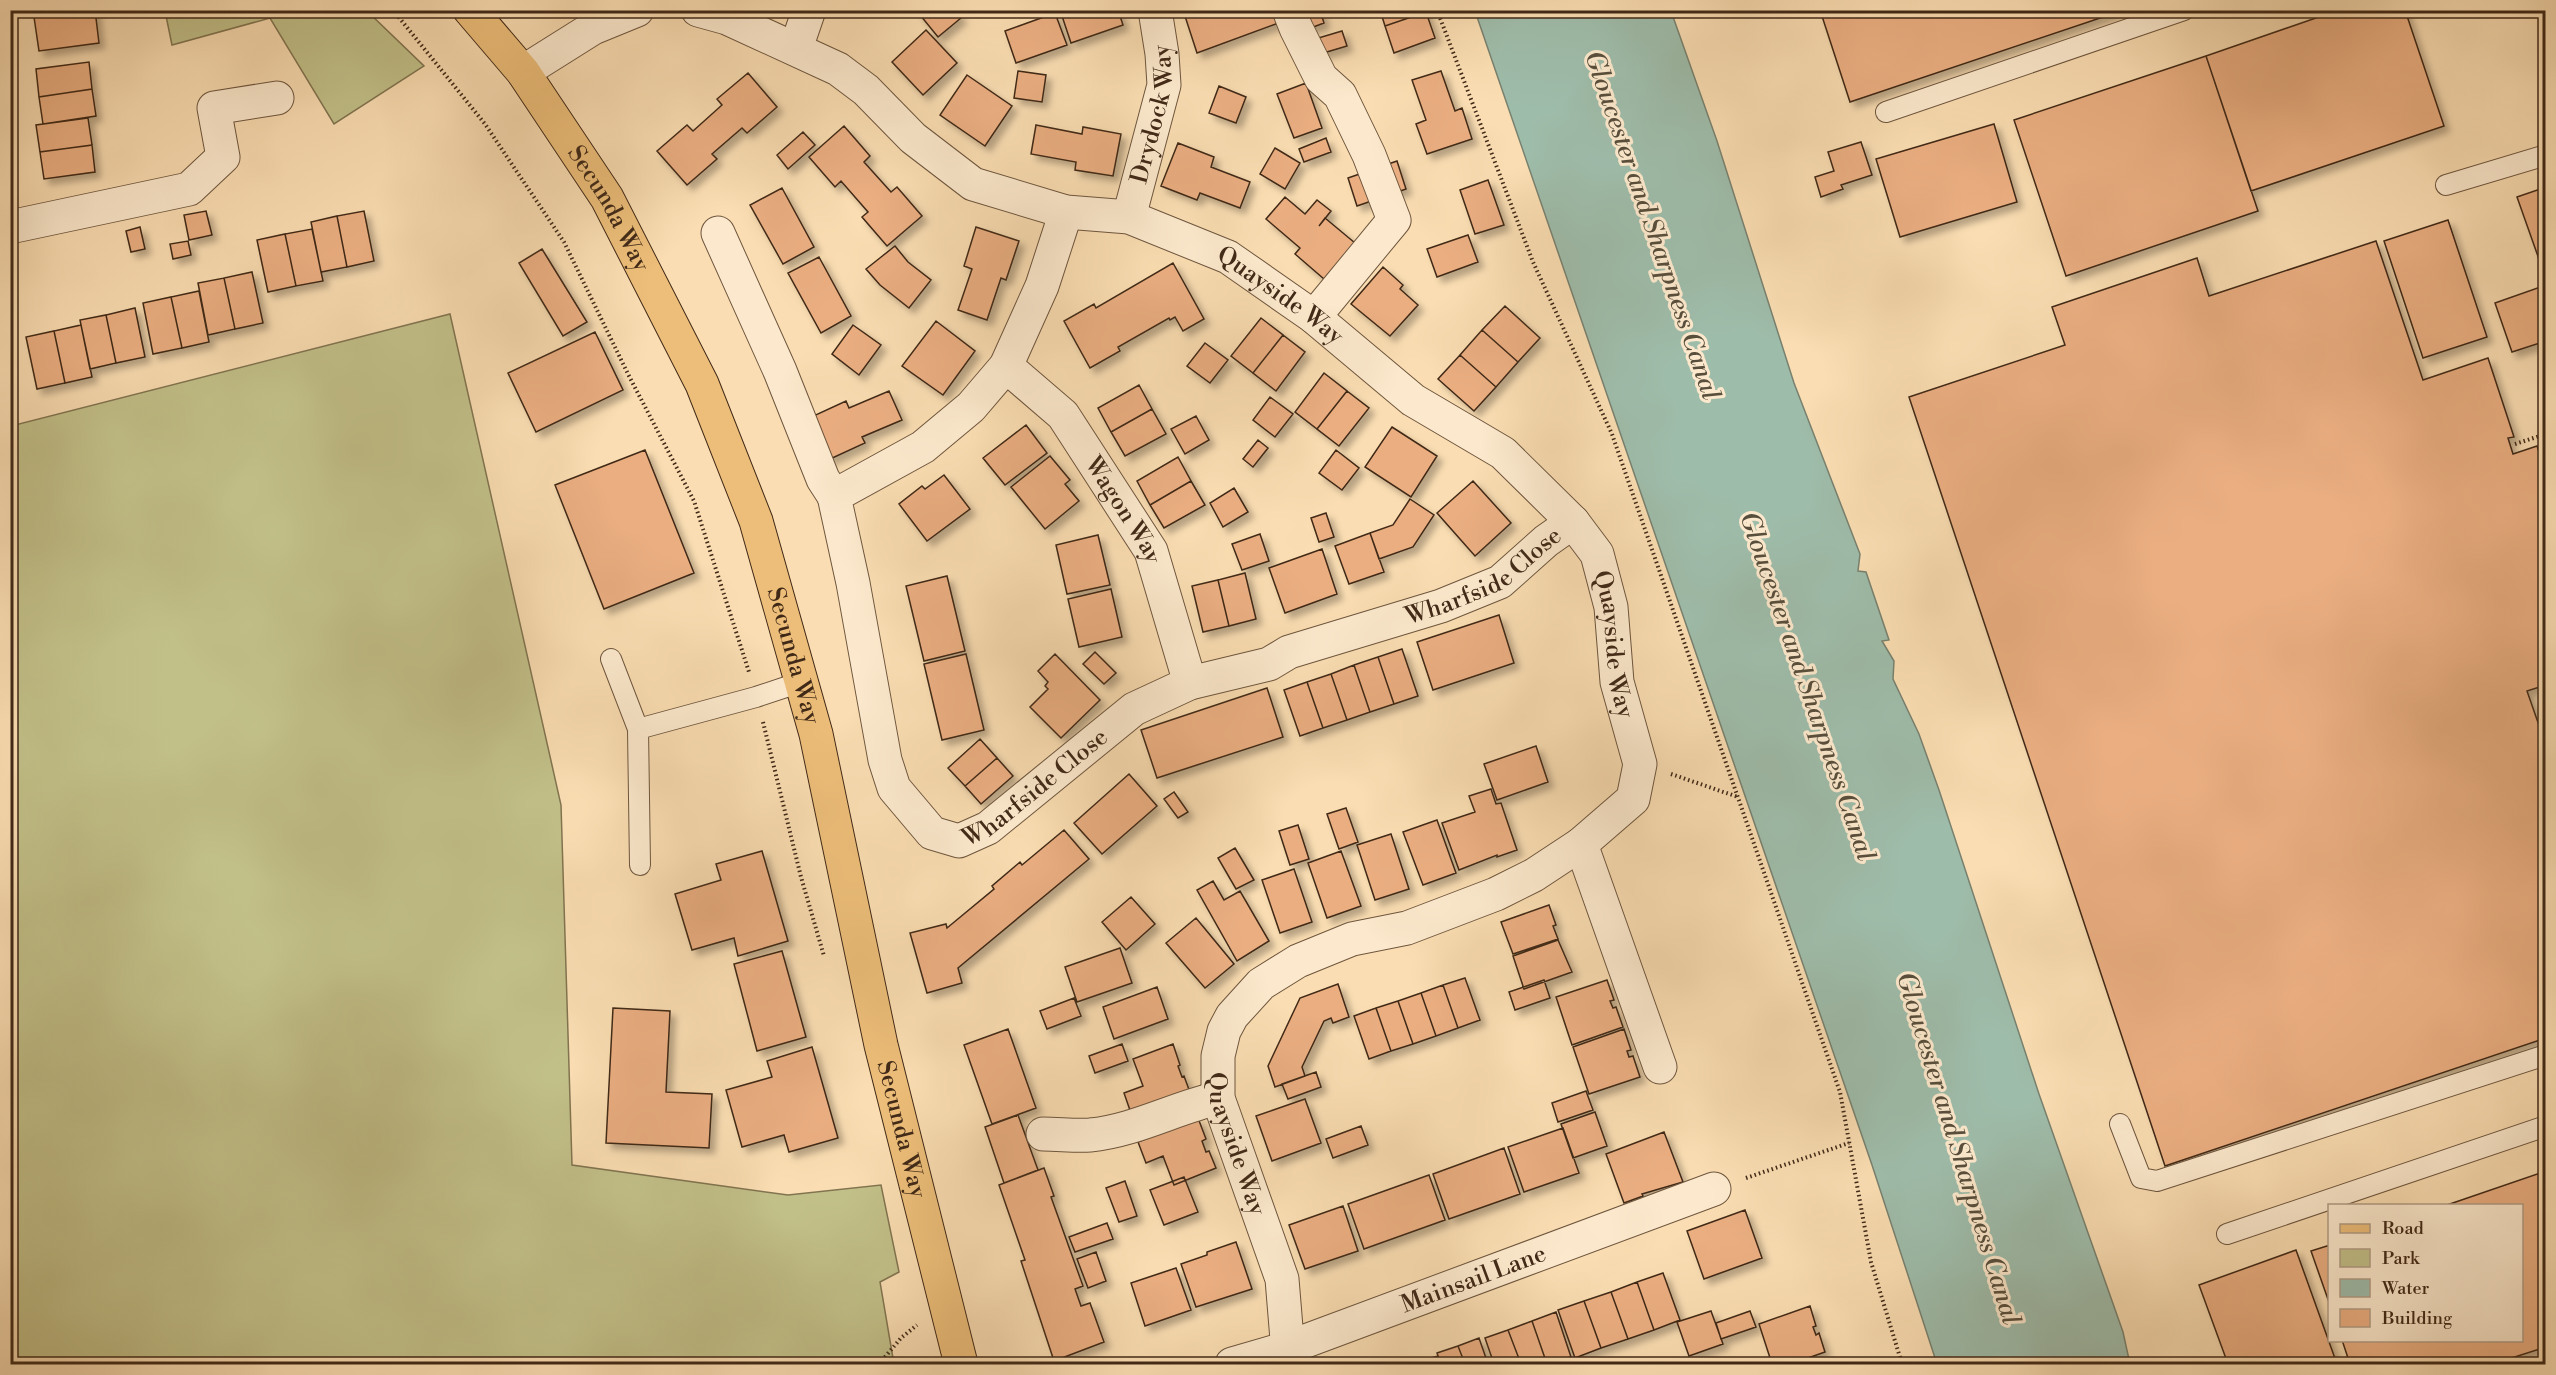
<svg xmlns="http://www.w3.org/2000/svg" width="2556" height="1375" viewBox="0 0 2556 1375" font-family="'Libre Bodoni',serif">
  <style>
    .green { fill: #c2c089; stroke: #817450; stroke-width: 1.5 }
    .water { fill: #9ebcaa; stroke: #78816f; stroke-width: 1.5 }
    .building { fill: #eaae81; stroke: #402917; stroke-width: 1.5; filter: url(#shadow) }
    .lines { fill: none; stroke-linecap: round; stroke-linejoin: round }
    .service-casing { stroke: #6e563e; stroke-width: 22 }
    .minor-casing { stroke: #6e563e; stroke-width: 35 }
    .primary-casing { stroke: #402917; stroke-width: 35 }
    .path { stroke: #402917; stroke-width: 4; stroke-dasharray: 1.5 3; stroke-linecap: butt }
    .service { stroke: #fce9cd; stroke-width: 20 }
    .minor { stroke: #fce9cd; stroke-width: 33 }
    .primary { stroke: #edbe79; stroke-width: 33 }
    .labels { text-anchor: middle; stroke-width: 6; stroke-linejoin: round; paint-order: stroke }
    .street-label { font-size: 24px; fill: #402917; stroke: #fce9cd }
    .water-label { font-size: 26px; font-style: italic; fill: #584e3c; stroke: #fce9cd }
  </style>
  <defs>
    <filter id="shadow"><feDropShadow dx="5.5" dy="5.5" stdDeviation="3" flood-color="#0004"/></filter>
  </defs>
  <rect width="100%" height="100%" fill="#faddb2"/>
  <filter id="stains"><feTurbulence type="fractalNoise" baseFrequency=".00333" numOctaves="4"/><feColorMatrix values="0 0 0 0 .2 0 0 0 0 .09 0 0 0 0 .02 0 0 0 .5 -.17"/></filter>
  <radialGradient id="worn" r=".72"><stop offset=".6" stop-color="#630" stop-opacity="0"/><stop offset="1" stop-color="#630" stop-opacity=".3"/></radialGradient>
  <path class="green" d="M165 11H367L424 66 334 124 270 18 172 45Z
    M450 314 561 805 572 1165 788 1195 881 1185 899 1272 880 1282 894 1364H11V426Z"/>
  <path class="water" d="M1475 11H1671L1717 141 1794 383 1860 554 1858 571 1866 572 1889 640 1882 641 1894 661 1893 679 1919 734 1939 790 2039 1094 2123 1332 2130 1364H1937L1872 1165Z"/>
  <path class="building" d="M34 10H79L34 17Z
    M79 10H95L99 43 39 51 34 17Z
    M916 10H955L961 18 938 37Z
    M1060 10H1118L1123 25 1071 43Z
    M1183 10H1302L1303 14 1197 53Z
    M1302 10H1320L1324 23 1308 29Z
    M1380 10H1426V12L1385 26Z
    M1820 10H2124L1850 102Z
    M2339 10H2405L2444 126 2251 191 2206 56Z
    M1426 12 1435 38 1394 53 1385 26Z
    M1055 13 1067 45 1016 63 1005 31Z
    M926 30 957 63 923 95 892 62Z
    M1342 31 1347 46 1320 54 1315 39Z
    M2206 56 2258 211 2066 276 2014 120Z
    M89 62 92 89 39 97 36 69Z
    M1018 71 1046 75 1042 102 1014 98Z
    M1441 71 1455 111 1462 108 1472 139 1427 154 1416 124 1426 120 1412 80Z
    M748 73 777 107 747 133 742 128 712 154 717 159 687 185 657 151 687 125 693 131 722 105 717 99Z
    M967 75 1012 106 985 146 940 115Z
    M1306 83 1322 128 1294 138 1277 94Z
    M1219 86 1246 97 1236 123 1209 113Z
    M92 89 96 116 43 124 39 97Z
    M88 118 92 145 40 152 36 125Z
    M1994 124 2017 202 1900 237 1876 159Z
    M1036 125 1082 134 1083 127 1121 134 1113 176 1075 170 1076 162 1031 154Z
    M844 126 870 156 864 162 891 192 897 187 922 216 887 246 862 217 868 212 841 181 835 187 809 157Z
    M803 132 815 145 788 169 777 155Z
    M1326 138 1331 152 1304 162 1299 149Z
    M1861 142 1872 175 1841 185 1843 189 1821 197 1815 177 1834 171 1828 152Z
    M1178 143 1214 157 1211 167 1250 182 1240 208 1200 193 1197 200 1161 186Z
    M92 145 95 172 44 179 40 152Z
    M1275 148 1300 163 1285 189 1260 174Z
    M1397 161 1406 189 1357 206 1348 178Z
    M1488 180 1504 225 1475 234 1460 190Z
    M2546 187V279L2517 197Z
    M782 188 814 247 783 264 750 205Z
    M1285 197 1305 214 1317 200 1331 211 1319 226 1325 218 1355 243 1324 279 1295 254 1300 248 1266 219Z
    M206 211 212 235 189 240 184 215Z
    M364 211 374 261 347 267 337 216Z
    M337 216 347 267 321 272 311 222Z
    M2448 220 2487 337 2423 358 2384 241Z
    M140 227 145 249 131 252 126 231Z
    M976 227 1019 241 1006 280 1001 278 987 320 958 310 972 269 964 266Z
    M312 229 323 281 296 286 285 234Z
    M285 234 296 286 268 292 257 240Z
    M1468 235 1478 262 1437 277 1427 249Z
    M188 241 191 255 173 259 170 244Z
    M2376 241 2423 380 2488 358 2514 437 2508 438 2513 454 2537 446 2546 472V685L2527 691 2542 734 2546 732V1038L2165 1166 1909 397 2065 345 2052 307 2197 258 2209 296Z
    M895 246 908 262 931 280 909 308 880 285 866 269Z
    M542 249 587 322 563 336 519 263Z
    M819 257 851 316 821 333 788 273Z
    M1173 263 1204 319 1183 331 1175 317 1170 320 1169 318 1118 347 1120 351 1090 368 1064 321 1094 304 1096 308Z
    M1383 267 1403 285 1400 289 1418 305 1390 336 1351 304Z
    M252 272 263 323 235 329 224 278Z
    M224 278 235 329 208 335 198 283Z
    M2546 285V341L2512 352 2495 303Z
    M199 291 209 342 182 348 171 297Z
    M171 297 182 348 153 354 143 303Z
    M1505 306 1540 338 1518 362 1482 330Z
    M135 308 145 357 116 363 106 315Z
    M106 315 116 363 90 369 80 320Z
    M1261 318 1283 335 1253 373 1231 356Z
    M936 321 975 351 943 395 902 366Z
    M81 325 92 377 65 383 54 331Z
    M853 325 881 345 859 375 832 354Z
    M1482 330 1518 362 1496 387 1460 355Z
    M54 331 65 383 37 389 26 337Z
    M595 332 623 390 536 432 508 373Z
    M1283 335 1305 352 1276 391 1253 373Z
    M1205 343 1228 360 1210 383 1187 366Z
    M1460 355 1496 387 1474 411 1438 379Z
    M1324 373 1347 391 1317 429 1295 412Z
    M1139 385 1152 409 1111 432 1098 408Z
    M889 391 902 420 862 437 865 443 828 460 809 418 846 401 849 408Z
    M1347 391 1369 408 1339 446 1317 429Z
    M1270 397 1293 414 1275 437 1253 420Z
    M1152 409 1166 434 1125 456 1111 432Z
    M1196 416 1209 440 1185 454 1171 429Z
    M1026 425 1047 453 1005 485 983 458Z
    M1392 427 1437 456 1411 497 1365 467Z
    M1258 440 1268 448 1253 467 1243 459Z
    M645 450 694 573 604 609 555 485Z
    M1336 450 1359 468 1342 490 1319 473Z
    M1050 456 1070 480 1065 484 1079 501 1045 529 1011 487Z
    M1178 457 1191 481 1150 505 1137 481Z
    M944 475 970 509 927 541 899 504 922 486 925 489Z
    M1191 481 1205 505 1164 528 1150 505Z
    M1473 481 1511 523 1475 556 1437 513Z
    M1234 488 1248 512 1223 527 1210 503Z
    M1410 499 1434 515 1413 547 1379 559 1370 533 1393 525Z
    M1326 513 1334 537 1319 542 1311 518Z
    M1370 533 1384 572 1349 584 1335 546Z
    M1260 534 1269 561 1242 570 1232 544Z
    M1098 535 1110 585 1067 594 1056 545Z
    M1322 549 1337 594 1285 613 1269 568Z
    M1245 573 1256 619 1229 626 1218 580Z
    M947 576 965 651 924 661 906 586Z
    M1218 580 1229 626 1203 632 1192 586Z
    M1111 589 1122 637 1079 647 1068 599Z
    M1499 615 1514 663 1433 690 1417 642Z
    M1402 649 1418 696 1394 704 1378 657Z
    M1095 652 1116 673 1104 684 1083 664Z
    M966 654 984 730 942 740 924 664Z
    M1055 654 1100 700 1061 738 1030 707 1048 689 1045 686 1048 682 1038 671Z
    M1378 657 1394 704 1370 712 1354 665Z
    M1354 665 1370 712 1347 720 1331 674Z
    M1331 674 1347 720 1323 728 1307 682Z
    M1307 682 1323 728 1300 736 1284 690Z
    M1267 688 1283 737 1157 778 1141 730Z
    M980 739 997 758 965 786 948 768Z
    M1536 746 1548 782 1497 800 1484 764Z
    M997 758 1013 776 981 804 965 786Z
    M1129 774 1157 806 1102 854 1074 823Z
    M1491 789 1496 804 1501 803 1517 850 1497 857V855L1459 870 1442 823 1475 812 1469 796Z
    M1174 792 1188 812 1178 818 1164 799Z
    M1346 808 1358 842 1339 849 1327 814Z
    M1437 820 1456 873 1423 885 1403 832Z
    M1298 825 1309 859 1290 865 1279 831Z
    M1064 830 1089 859 958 968 962 983 927 993 910 933 946 924 947 928 994 889 992 886 1020 862 1022 865Z
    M1391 834 1409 889 1375 900 1357 845Z
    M1235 848 1254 880 1236 889 1218 858Z
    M762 851 788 941 738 956 734 938 692 950 675 894 721 880 716 864Z
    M1341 851 1361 906 1327 918 1308 863Z
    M1294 869 1312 922 1280 933 1262 880Z
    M1213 881 1224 900 1240 891 1269 941 1237 961 1197 890Z
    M1131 897 1155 924 1126 950 1102 922Z
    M1549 905 1556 925 1553 926 1558 939 1513 954 1501 922Z
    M1196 918 1234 964 1205 988 1166 943Z
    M1558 940 1572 972 1524 989 1513 956Z
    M1120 948 1132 983 1077 1002 1065 967Z
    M782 951 806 1037 757 1051 734 964Z
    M1465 978 1480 1020 1458 1028 1443 985Z
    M1544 980 1550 998 1515 1010 1509 992Z
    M1607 980 1614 1000 1610 1001 1613 1008 1616 1007 1623 1027 1572 1045 1556 997Z
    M1338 984 1349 1017 1333 1023 1331 1018 1324 1021 1302 1067 1305 1076 1275 1087 1268 1066 1300 998Z
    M1443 985 1458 1028 1436 1036 1421 993Z
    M1157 987 1168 1019 1114 1039 1103 1007Z
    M1421 993 1436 1036 1413 1044 1398 1001Z
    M1074 998 1081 1016 1047 1029 1040 1011Z
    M1398 1001 1413 1044 1391 1051 1376 1008Z
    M613 1008 670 1011 666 1092 712 1094 709 1148 606 1143Z
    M1376 1008 1391 1051 1369 1059 1354 1016Z
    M1008 1029 1036 1108 992 1124 964 1045Z
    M1624 1029 1631 1050 1627 1051 1629 1057 1633 1056 1640 1077 1589 1094 1573 1047Z
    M1122 1044 1128 1061 1095 1073 1089 1056Z
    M1173 1044 1180 1065 1178 1066 1182 1077 1184 1076 1191 1095 1132 1116 1124 1093 1143 1086 1133 1059Z
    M812 1047 838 1138 789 1152 784 1135 742 1147 726 1090 772 1077 767 1061Z
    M1316 1072 1321 1087 1288 1099 1282 1084Z
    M1586 1091 1593 1110 1558 1122 1552 1103Z
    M1305 1099 1321 1143 1272 1161 1256 1116Z
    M1595 1112 1607 1146 1573 1158 1561 1124Z
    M1018 1115 1038 1170 1004 1183 985 1127Z
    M1198 1118 1206 1139 1202 1141 1206 1152 1209 1151 1216 1168 1174 1185 1163 1156 1146 1163 1138 1142Z
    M1361 1126 1368 1145 1333 1158 1326 1139Z
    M1563 1128 1579 1173 1524 1192 1508 1147Z
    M1664 1132 1683 1182 1642 1194 1643 1196 1624 1203 1606 1154Z
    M1504 1148 1520 1194 1449 1219 1433 1174Z
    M1044 1168 1054 1196 1051 1197 1083 1286 1075 1289 1081 1306 1090 1303 1104 1342 1054 1361 1021 1261 1025 1260 999 1185Z
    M2546 1171V1347L2493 1364H2350L2342 1340H2522V1206H2444Z
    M1429 1175 1445 1220 1364 1249 1348 1204Z
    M1184 1177 1198 1212 1164 1225 1150 1190Z
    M1125 1181 1137 1216 1119 1222 1106 1188Z
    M1343 1206 1358 1251 1305 1269 1289 1225Z
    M1745 1210 1762 1258 1704 1279 1687 1231Z
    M1107 1223 1113 1239 1075 1252 1069 1237Z
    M1236 1242 1252 1289 1196 1307 1181 1264 1207 1255V1252Z
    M2330 1245V1305L2311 1251Z
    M2296 1250 2337 1364H2228L2199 1285Z
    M1096 1252 1106 1281 1088 1288 1077 1259Z
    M1176 1268 1191 1310 1145 1326 1131 1283Z
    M1663 1273 1680 1320 1654 1330 1637 1282Z
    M1637 1282 1654 1330 1628 1339 1611 1292Z
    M1611 1292 1628 1339 1601 1348 1584 1301Z
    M1584 1301 1601 1348 1575 1358 1558 1310Z
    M1810 1306 1816 1326 1813 1327 1816 1335 1819 1333 1825 1352 1791 1364H1772L1759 1324Z
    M1711 1311 1723 1344 1689 1356 1677 1322Z
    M1750 1311 1756 1327 1721 1339 1716 1323Z
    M1556 1312 1571 1357 1547 1364 1532 1321Z
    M1532 1321 1547 1364H1521L1508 1330Z
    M1508 1330 1521 1364H1494L1485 1338Z
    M1479 1338 1488 1364H1465L1458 1346Z
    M1458 1346 1465 1364H1441L1437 1353Z
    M1438 1356 1441 1364H1412Z"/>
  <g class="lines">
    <g class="service-casing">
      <path id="service" d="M1886 112 2184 10
        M2446 185 2546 155
        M611 659 638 729 756 697 801 682
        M638 729 640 865
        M2120 1124 2141 1178 2157 1181 2546 1055
        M2227 1234 2546 1126"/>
    </g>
    <g class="minor-casing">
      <g id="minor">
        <path id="s1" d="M698 10 727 18 838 69 866 90 913 138 973 184 1066 212 1129 217 1228 257 1314 317 1413 400 1503 453 1573 522 1597 554 1611 607 1617 682 1640 764 1633 799 1581 844 1534 875 1496 894 1407 928 1352 939 1298 961 1261 984 1232 1016 1224 1031 1218 1056V1098L1282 1279 1289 1364"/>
        <path d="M1289 10 1296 28 1321 78 1340 95 1369 155 1394 220 1314 317"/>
        <path d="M796 48 809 10"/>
        <path d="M523 72 593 28 637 10"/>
        <path id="s2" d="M1066 212 1042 286 1006 366 971 407 923 447 834 496 853 583 885 760 894 788 932 833 959 841 988 828 1134 709 1190 683 1269 664 1289 652 1441 606 1500 582 1546 541 1573 522"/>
        <path id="s3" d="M1129 217 1164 85 1162 54 1155 10"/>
        <path d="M10 227 189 189 223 157 214 108 277 98"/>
        <path d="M718 233 780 371 823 479 834 496"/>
        <path id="s4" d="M1006 366 1063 415 1151 551 1190 683"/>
        <path d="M1581 844 1660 1067"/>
        <path d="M1043 1134C1059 1134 1075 1136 1090 1135 1134 1131 1175 1108 1218 1098"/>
        <path id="s5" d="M1232 1364 1287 1348 1714 1189"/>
      </g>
    </g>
    <g class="primary-casing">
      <g id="primary">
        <path id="s6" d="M470 10 523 72 607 198 702 384 756 521 816 734 881 1045 961 1364"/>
      </g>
    </g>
    <path class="path" d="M393 10 485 124 564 242 628 374 694 501 749 672
      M1437 10 1533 262 1612 434 1840 1092 1871 1262 1902 1364
      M2515 444 2546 434
      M763 722 801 877 824 956
      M1671 774 1738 797
      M1746 1178 1849 1143
      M879 1364 901 1338 917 1325"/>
    <use href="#service" class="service"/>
    <use href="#minor" class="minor"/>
    <use href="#primary" class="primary"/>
  </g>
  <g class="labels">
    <g class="street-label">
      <text dy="8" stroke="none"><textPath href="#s3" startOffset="106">Drydock Way</textPath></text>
      <text dy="8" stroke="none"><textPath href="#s6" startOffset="243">Secunda Way</textPath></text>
      <text dy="8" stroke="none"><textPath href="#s1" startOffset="662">Quayside Way</textPath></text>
      <text dy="8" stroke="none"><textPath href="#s4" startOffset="188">Wagon Way</textPath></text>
      <text dy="8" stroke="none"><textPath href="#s2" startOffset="1366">Wharfside Close</textPath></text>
      <text dy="8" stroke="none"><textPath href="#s1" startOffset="1166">Quayside Way</textPath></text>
      <text dy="8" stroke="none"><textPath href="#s6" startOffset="729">Secunda Way</textPath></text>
      <text dy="8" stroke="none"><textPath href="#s2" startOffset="862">Wharfside Close</textPath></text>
      <text dy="8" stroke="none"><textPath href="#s6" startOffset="1215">Secunda Way</textPath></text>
      <text dy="8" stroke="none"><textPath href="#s1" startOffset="1922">Quayside Way</textPath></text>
      <text dy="8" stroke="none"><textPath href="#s5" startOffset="256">Mainsail Lane</textPath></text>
    </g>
    <g class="water-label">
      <text transform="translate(1653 225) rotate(71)" y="9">Gloucester and Sharpness Canal</text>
      <text transform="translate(1808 686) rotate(71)" y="9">Gloucester and Sharpness Canal</text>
      <text transform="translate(1959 1148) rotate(73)" y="9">Gloucester and Sharpness Canal</text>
    </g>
  </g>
  <rect width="2556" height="1375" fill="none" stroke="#faddb2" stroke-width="36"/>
  <rect x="12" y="12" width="2532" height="1351" fill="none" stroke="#402917" stroke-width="3"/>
  <rect x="18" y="18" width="2520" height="1339" fill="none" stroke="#402917" stroke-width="1.5"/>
  <rect x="2328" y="1204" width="195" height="138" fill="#fce9cd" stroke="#b19c84" stroke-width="1.5"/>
  <rect x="2340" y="1224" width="30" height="9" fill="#edbe79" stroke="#b19c84" stroke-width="1.5"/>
  <text x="2382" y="1234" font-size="18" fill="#402917">Road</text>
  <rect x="2340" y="1249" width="30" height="18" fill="#c2c089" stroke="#b19c84" stroke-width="1.5"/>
  <text x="2382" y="1264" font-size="18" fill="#402917">Park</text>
  <rect x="2340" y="1279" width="30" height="18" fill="#9ebcaa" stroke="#b19c84" stroke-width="1.5"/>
  <text x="2382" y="1294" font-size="18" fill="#402917">Water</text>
  <rect x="2340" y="1309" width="30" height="18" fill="#eaae81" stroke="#b19c84" stroke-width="1.5"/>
  <text x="2382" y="1324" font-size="18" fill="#402917">Building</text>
  <rect width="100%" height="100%" filter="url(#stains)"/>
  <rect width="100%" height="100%" fill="url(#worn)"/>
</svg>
